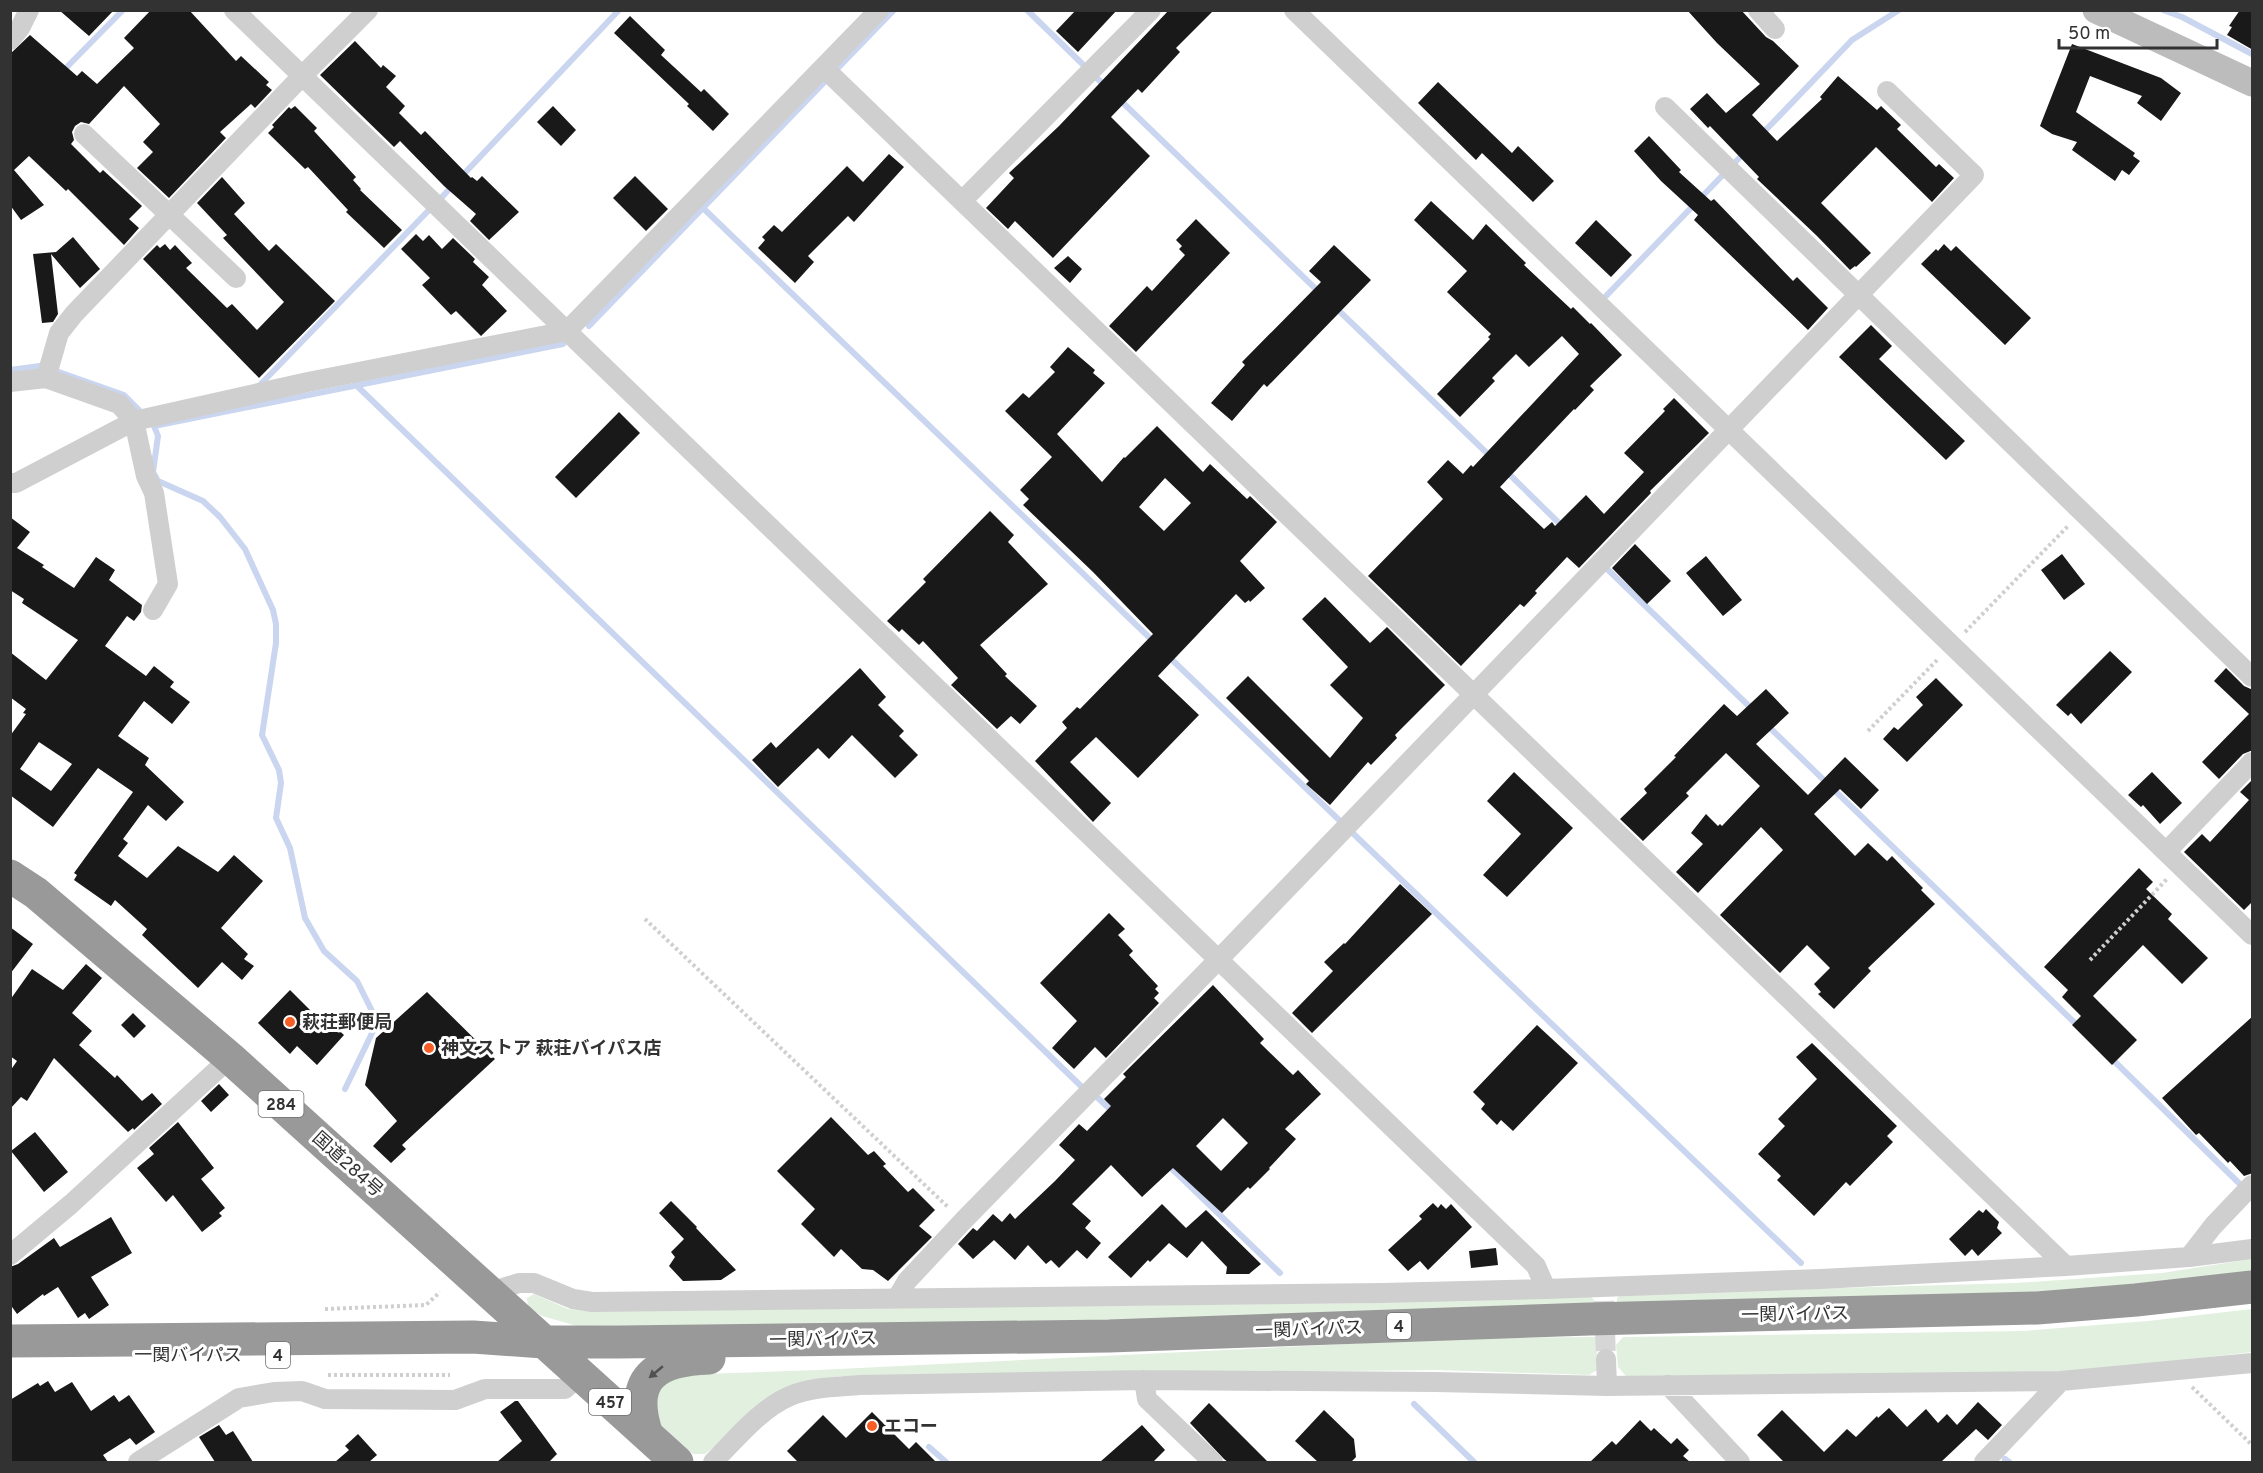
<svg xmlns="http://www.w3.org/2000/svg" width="2263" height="1473" viewBox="0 0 2263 1473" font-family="Overpass,'Noto Sans JP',sans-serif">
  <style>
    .green { fill: #e2f0df }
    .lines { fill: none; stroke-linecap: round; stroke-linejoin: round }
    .stream { stroke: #cad5f0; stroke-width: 6 }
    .building { fill: #191919; fill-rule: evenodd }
    .street-tunnel { stroke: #d6d6d6; stroke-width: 20; stroke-dasharray: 20 10; stroke-linecap: butt }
    .path { stroke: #cfcfcf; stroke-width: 4; stroke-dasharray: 3 3; stroke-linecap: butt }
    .street { stroke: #cfcfcf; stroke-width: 20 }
    .secondary { stroke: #bcbcbc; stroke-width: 27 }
    .highway { stroke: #999; stroke-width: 33 }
    .oneway { fill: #515151 }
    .poi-dot { fill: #f75e26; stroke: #fff; stroke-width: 2 }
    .labels { text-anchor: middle; stroke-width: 6; stroke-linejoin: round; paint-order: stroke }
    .shield { fill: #fff; stroke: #707070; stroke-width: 1.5 }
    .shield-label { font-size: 16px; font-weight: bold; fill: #323232 }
    .poi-label { font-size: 18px; font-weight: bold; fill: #323232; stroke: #fff; text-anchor: start }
    .street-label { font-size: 18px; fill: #323232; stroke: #fff }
  </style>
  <rect width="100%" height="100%" fill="#fff"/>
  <path class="green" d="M2252 1259V1272L2156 1284 2031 1292 1617 1303V1298L1622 1294 2016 1283 2162 1273Z
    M534 1294 568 1309 585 1311 1376 1303 1590 1295 1597 1304 1110 1321 577 1326 542 1316 528 1307 527 1298Z
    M2252 1309V1352L2081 1372 1626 1376 1618 1367 1616 1345 1623 1337 2024 1331 2148 1321Z
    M1597 1337V1370L1589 1375 1438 1370 840 1376 791 1387 705 1454H693L655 1420 650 1410 665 1380 674 1375 818 1370 1470 1338Z"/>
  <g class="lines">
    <path class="stream" d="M1027 10 1105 86
      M2163 10 2182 17 2252 54
      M62 72 123 10
      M1119 99 1321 294
      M1762 134 1852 40 1899 10
      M461 177 619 10
      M442 197 453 185
      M703 208 1154 642
      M1606 296 1745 152
      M1335 307 1492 458
      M589 326 894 10
      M10 370 40 366
      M56 371 124 395 139 410
      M355 384 1083 1088 1098 1098 1113 1112
      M258 387 428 211
      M1506 471 1563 527
      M1603 565 1753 710
      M1167 655 1801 1263
      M1766 724 2080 1028
      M2111 1058 2245 1189
      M345 1089 374 1029 373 1013 357 981 324 951 305 918 290 848 276 818 281 783 279 770 262 735 276 643V624L273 610 245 549 220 517 203 501 158 481 153 472 158 436 154 426 563 344
      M1166 1163 1280 1273
      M1414 1404 1474 1462
      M929 1447 946 1462
      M2005 1459 2009 1462"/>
  </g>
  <path class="building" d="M59 10H114L89 36Z
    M151 10H189L236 61 241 56 269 82 266 85 272 90 255 108 251 104 220 132 226 138 169 198 137 168 153 152 143 142 160 124 124 86 89 124 81 122 75 126 72 132 74 140 71 144 100 173 103 170 142 206 129 219 139 228 124 245 68 189 66 191 29 156 14 170 44 205 21 220 10 205V54L30 35 77 76 82 71 97 84 134 48 124 38Z
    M1076 10H1117L1078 52 1056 31Z
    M1169 10H1214L1176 48 1180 52 1142 93 1138 89 1111 117 1150 156 1053 258 1015 221 1008 229 986 208 1014 178 1009 173 1059 126Z
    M1687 10H1741L1766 37 1773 41 1799 66 1752 115 1777 141 1822 99 1820 97 1838 76 1877 110 1881 106 1901 125 1897 129 1936 167 1939 164 1954 178 1932 202 1876 147 1821 203 1871 253 1856 267 1855 266 1850 270 1817 236 1757 179 1759 177 1710 126 1708 128 1690 109 1707 93 1726 113 1760 84 1717 43Z
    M2240 10H2253V50L2227 35 2232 27 2229 26Z
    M630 16 665 50 661 55 701 92 704 89 729 114 713 131 687 106 689 104 614 33Z
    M355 41 381 68 383 65 396 76 386 87 405 106 399 113 421 135 425 131 471 178 472 177 477 181 482 176 519 212 489 240 470 221 476 214 444 186 400 141 394 147 320 75Z
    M2072 44 2161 78 2181 93 2161 121 2137 103 2142 96 2090 76 2076 112 2135 153 2133 156 2140 161 2129 175 2122 170 2115 181 2072 150 2077 142 2052 134 2040 126Z
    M1438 82 1512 153 1518 146 1554 181 1533 202 1482 153 1476 160 1418 103Z
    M295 106 317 128 314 131 356 177 353 180 361 189 360 190 402 230 384 248 346 212 348 210 308 167 305 169 268 133 274 127 272 125 289 107 291 109Z
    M553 106 576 130 561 146 537 122Z
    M1649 136 1681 170 1679 172 1711 201 1714 199 1793 281 1797 277 1828 308 1808 330 1694 220 1698 215 1661 181 1634 151Z
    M889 154 904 167 854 222 848 216 808 256 814 262 795 283 758 248 765 240 762 237 774 225 782 232 847 166 863 182Z
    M635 176 668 209 646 231 613 198Z
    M222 177 245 203 234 214 269 251 276 244 335 301 259 378 143 259 157 245 160 248 165 244 170 250 175 245 192 263 186 268 227 308 232 304 257 330 284 302 223 238 227 235 197 203Z
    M1431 201 1473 240 1486 224 1526 263 1524 265 1571 309 1573 307 1590 324 1591 323 1622 355 1590 386 1594 390 1575 410 1574 409 1500 487 1544 529 1552 522 1555 526 1586 495 1604 514 1644 472 1624 453 1665 411 1663 409 1674 398 1709 433 1650 491 1651 493 1579 568 1567 557 1535 591 1537 593 1524 607 1520 604 1461 666 1368 576 1443 499 1427 482 1448 460 1463 474 1471 465 1473 467 1579 354 1562 336 1529 367 1516 354 1492 378 1495 381 1460 417 1437 394 1490 339 1488 337 1491 334 1447 292 1467 271 1414 220Z
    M1196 219 1230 253 1136 352 1109 326 1147 286 1152 291 1185 255 1179 249 1182 246 1176 240Z
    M1596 220 1632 255 1611 277 1575 243Z
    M416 234 423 241 429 235 442 249 453 238 475 259 473 262 489 277 482 285 507 311 481 336 456 311 451 315 422 285 430 278 401 249Z
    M73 237 100 269 80 288 51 254 58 314 53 322 42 323 33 254 56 252Z
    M1944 244 1951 251 1956 246 2031 318 2005 345 1921 264 1936 249 1938 251Z
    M1334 245 1371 280 1267 387 1264 384 1232 421 1211 403 1245 365 1242 362 1321 282 1309 271Z
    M1068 256 1082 269 1070 283 1054 268Z
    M1871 325 1892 346 1879 359 1965 441 1946 460 1839 357Z
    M1068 347 1095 370 1093 373 1105 383 1057 434 1102 482 1124 457 1125 458 1157 426 1203 472 1210 464 1247 499 1250 496 1277 522 1240 561 1265 588 1250 602 1249 600 1245 603 1236 594 1158 676 1199 715 1138 778 1096 737 1070 762 1111 803 1093 822 1035 761 1067 728 1062 722 1077 707 1080 709 1153 634 1093 572 1023 505 1029 499 1020 490 1052 457 1005 411 1023 393 1029 398 1055 372 1050 367ZM1165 478 1191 503 1164 531 1139 507Z
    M619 412 640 433 576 498 555 477Z
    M990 511 1014 535 1008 542 1048 584 980 645 1007 674 1005 676 1037 706 1020 724 1011 716 997 729 951 685 958 678 923 641 919 645 902 629 899 632 887 621 926 582 923 579Z
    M10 517 30 532 17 548 44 565 42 567 74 588 96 557 115 570 109 580 142 605 141 612 134 621 127 616 105 646 146 676 154 666 174 682 170 687 190 702 172 724 144 701 118 736 149 758 145 765 184 802 166 821 148 805 123 839 128 843 118 856 147 878 178 846 218 872 234 855 263 881 221 928 248 954 244 959 254 966 242 980 222 962 198 988 142 935 147 929 115 900 111 906 74 880 77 875 74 873 133 792 98 768 53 827 10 795V736L26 714 23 713 26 709 10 697V652L46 680 78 640 22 603 24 599 10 590ZM39 742 72 764 51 791 20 769Z
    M1635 544 1671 581 1647 604 1612 568Z
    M2062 554 2085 584 2064 600 2041 570Z
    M1706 556 1742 600 1723 616 1686 573Z
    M1325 597 1370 643 1387 627 1445 685 1395 735 1397 738 1371 765 1368 762 1330 805 1306 784 1309 781 1226 698 1248 676 1330 758 1363 718 1330 685 1348 667 1302 619Z
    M2110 651 2132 672 2081 724 2071 713 2068 716 2056 705Z
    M860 668 886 697 878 705 904 731 899 736 918 755 895 778 852 735 829 759 818 748 778 787 752 760 771 742 776 748Z
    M2226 668 2244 686 2253 690V750L2243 754 2219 779 2202 762 2249 714 2214 681Z
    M1936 678 1963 705 1907 762 1883 739 1894 727 1898 730 1923 705 1916 697Z
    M1766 689 1789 713 1756 744 1808 795 1845 757 1879 790 1861 809 1840 789 1814 814 1855 856 1868 843 1887 861 1892 856 1923 888 1921 890 1935 904 1868 968 1871 971 1834 1009 1818 994 1821 992 1814 984 1830 968 1807 945 1780 973 1720 915 1783 850 1761 827 1698 893 1676 872 1703 844 1691 833 1706 814 1718 826 1720 824 1722 826 1760 786 1726 753 1686 793 1689 796 1643 841 1620 819 1647 793 1644 789 1676 757 1674 756 1724 704 1737 716Z
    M1514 772 1573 828 1507 897 1483 875 1521 834 1487 801Z
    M2152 772 2182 803 2160 824 2143 805 2141 807 2128 795Z
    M2253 779V901L2244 910 2184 852 2202 834 2210 842 2249 800 2240 792Z
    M2139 868 2153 882 2146 889 2172 914 2168 919 2208 958 2182 984 2143 945 2093 996 2137 1040 2112 1065 2072 1025 2081 1016 2062 997 2068 990 2044 967Z
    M1400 884 1432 914 1312 1033 1292 1013 1333 971 1324 962 1344 943 1345 944Z
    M1109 913 1125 929 1118 935 1133 951 1129 955 1158 986 1155 989 1159 993 1154 998 1159 1003 1106 1058 1095 1047 1074 1069 1052 1048 1077 1021 1040 983Z
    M10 927 33 944 10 974Z
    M86 964 102 978 72 1013 92 1031 79 1045 115 1078 117 1075 142 1101 152 1093 162 1104 134 1130 133 1128 128 1132 54 1058 27 1101 21 1097 10 1109V1071L17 1061 10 1056V1000L32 969 63 990Z
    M1213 985 1264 1039 1260 1043 1293 1075 1298 1070 1321 1094 1285 1129 1296 1139 1269 1168 1270 1169 1250 1189 1248 1187 1222 1213 1173 1168 1142 1197 1111 1165 1072 1204 1091 1221 1085 1228 1101 1243 1087 1259 1077 1250 1059 1268 1051 1260 1046 1264 1028 1245 1015 1260 994 1240 973 1259 958 1244 973 1228 977 1231 993 1214 1002 1222 1010 1213 1015 1219 1055 1181 1075 1160 1059 1145 1079 1124 1087 1131 1111 1106 1104 1099 1126 1077 1123 1074ZM1223 1118 1248 1143 1221 1171 1196 1146Z
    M290 990 325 1025 329 1021 344 1035 317 1065 297 1046 290 1054 258 1023Z
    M427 992 495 1059 402 1145 406 1149 391 1163 373 1146 397 1121 365 1085 376 1038Z
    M133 1013 146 1026 134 1038 121 1025Z
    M2253 1016V1173L2244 1176 2230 1161 2228 1163 2199 1133 2196 1135 2162 1098Z
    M1537 1025 1578 1063 1513 1131 1501 1120 1497 1125 1481 1109 1485 1104 1473 1092Z
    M1812 1043 1897 1126 1887 1136 1893 1142 1850 1186 1846 1182 1814 1216 1777 1180 1781 1176 1758 1154 1785 1126 1778 1119 1817 1079 1796 1057Z
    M219 1084 229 1095 211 1112 201 1101Z
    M831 1117 868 1155 874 1151 886 1164 883 1166 908 1192 913 1188 935 1210 919 1226 932 1237 888 1281 873 1270 862 1269 841 1249 834 1257 801 1224 815 1209 777 1171Z
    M178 1122 214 1168 201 1179 225 1208 219 1213 222 1216 202 1232 173 1195 166 1202 137 1168 154 1154 149 1148Z
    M35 1132 68 1172 44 1192 11 1151Z
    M671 1201 697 1227 696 1228 736 1270 721 1280 683 1281 669 1266 675 1257 671 1252 684 1239 659 1213Z
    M1433 1203 1438 1208 1441 1204 1446 1209 1451 1204 1472 1227 1428 1270 1420 1261 1408 1271 1388 1250 1422 1219 1419 1216Z
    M1162 1204 1186 1228 1206 1210 1261 1264 1249 1274H1226L1227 1267 1202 1241 1187 1258 1169 1243 1150 1262 1148 1260 1131 1278 1108 1257Z
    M1986 1209 1999 1222 1997 1228 2002 1233 1978 1256 1972 1249 1965 1256 1949 1239 1979 1210 1983 1213Z
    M111 1217 132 1253 91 1277 109 1305 89 1319 85 1313 78 1318 58 1287 44 1296 43 1294 17 1314 10 1304V1267L18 1264 54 1238 60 1247Z
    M1496 1248 1498 1265 1471 1268 1469 1251Z
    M48 1381 55 1392 72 1382 91 1411 114 1395 119 1402 129 1395 155 1432 136 1445 130 1438 103 1455 108 1462H10V1400L38 1383 40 1386Z
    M515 1401H518L557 1454 549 1462H497L522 1441 500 1412Z
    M1978 1402 2002 1425 1988 1440 1976 1429 1941 1462H1784L1757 1435 1782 1410 1824 1452 1847 1429 1856 1437 1877 1416 1878 1418 1889 1408 1907 1427 1926 1409 1938 1423 1947 1414 1957 1425Z
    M1209 1403 1268 1462H1228L1224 1459 1190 1423Z
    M1324 1410 1354 1439 1356 1457 1351 1462H1318L1295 1441Z
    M872 1412 909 1449 916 1442 936 1462H798L787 1451 823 1415 846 1438Z
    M1640 1420 1651 1431 1654 1428 1671 1444 1677 1438 1689 1450 1683 1456 1690 1462H1590L1612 1441 1616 1445Z
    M219 1425 226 1435 233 1431 253 1462H215L199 1437Z
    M1142 1425 1165 1450 1153 1462H1100Z
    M358 1434 377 1455 369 1462H335L349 1450 345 1446Z"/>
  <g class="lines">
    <path class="street-tunnel" d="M1604 1301 1606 1359"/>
    <path class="path" d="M1965 632 2069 525
      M1868 731 1939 658
      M645 919 949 1208
      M2090 960 2167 879
      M325 1309 426 1305 440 1292
      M328 1375H450
      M2192 1387 2252 1445"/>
    <path class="street" d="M234 10 1536 1266 1546 1289
      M1294 10 2252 935
      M1758 10 1775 29
      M10 40 20 28 29 10
      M824 68 2066 1266
      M1665 107 2252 677
      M84 134 236 278
      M962 201 1151 10
      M46 378 59 333 74 314 302 76 368 10
      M10 382 46 378 119 404 134 421 146 476 154 493 168 584 153 610
      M10 483H16L134 421 308 382 567 331 879 10
      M2166 852 2252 762
      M10 1255 71 1204 230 1058
      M2189 1257 2213 1226 2252 1185
      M490 1292 519 1283H534L573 1299 592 1302 1383 1293 1546 1289 1821 1279 2066 1266 2189 1257 2252 1249
      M897 1298 907 1281 963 1221 1219 959 1974 175 1887 91
      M1606 1359 1607 1386
      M1144 1380 1147 1399 1213 1462
      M1668 1385 1740 1462
      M138 1462 239 1398 274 1392 302 1391 325 1399 455 1400 485 1389H565L580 1375
      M713 1462C736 1439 760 1409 790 1396 811 1387 836 1387 859 1385L1144 1380 1435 1382 1607 1386 2061 1381 2252 1363
      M1984 1462 2061 1381"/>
    <path class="secondary" d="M2096 10 2252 83"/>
    <path class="highway" d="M10 876 36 893 230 1058 677 1462
      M10 1341 473 1337 544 1342H618L1109 1336 1589 1319 2037 1308 2136 1300 2252 1287
      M647 1435C628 1378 655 1360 709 1358"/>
  </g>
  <defs><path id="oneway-solid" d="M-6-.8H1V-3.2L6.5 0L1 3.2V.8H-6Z" transform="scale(1.5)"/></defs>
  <use class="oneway" href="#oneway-solid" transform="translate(656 1372) rotate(140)"/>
  <g class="poi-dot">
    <circle cx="290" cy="1022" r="6"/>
    <circle cx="429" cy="1048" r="6"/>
    <circle cx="872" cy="1426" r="6"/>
  </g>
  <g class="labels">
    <g class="shield">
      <rect x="258.5" y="1091" width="45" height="26" rx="4.5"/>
      <rect x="1387" y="1313" width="24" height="26" rx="4.5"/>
      <rect x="266" y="1342" width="24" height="26" rx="4.5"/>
      <rect x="589" y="1389" width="42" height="26" rx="4.5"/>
    </g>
    <g class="shield-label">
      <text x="281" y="1110">284</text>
      <text x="1399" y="1332">4</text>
      <text x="278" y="1361">4</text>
      <text x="610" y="1408">457</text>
    </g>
    <g class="poi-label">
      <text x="302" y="1028">萩荘郵便局</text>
      <text x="441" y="1054">神文ストア 萩荘バイパス店</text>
      <text x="884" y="1432">エコー</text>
    </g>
    <g class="street-label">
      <text transform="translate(348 1164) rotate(42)" y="6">国道284号</text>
      <text transform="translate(1795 1314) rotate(-1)" y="6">一関バイパス</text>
      <text transform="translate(1309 1329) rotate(-2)" y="6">一関バイパス</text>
      <text transform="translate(823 1339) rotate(-1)" y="6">一関バイパス</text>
      <text x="188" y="1361">一関バイパス</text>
    </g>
  </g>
  <rect width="2263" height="1473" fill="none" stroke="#323232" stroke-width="24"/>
  <path d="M2059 39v9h158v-9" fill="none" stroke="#323232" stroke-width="3"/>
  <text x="2068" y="39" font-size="18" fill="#323232" stroke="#ffffff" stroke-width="4.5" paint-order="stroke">50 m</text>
</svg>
